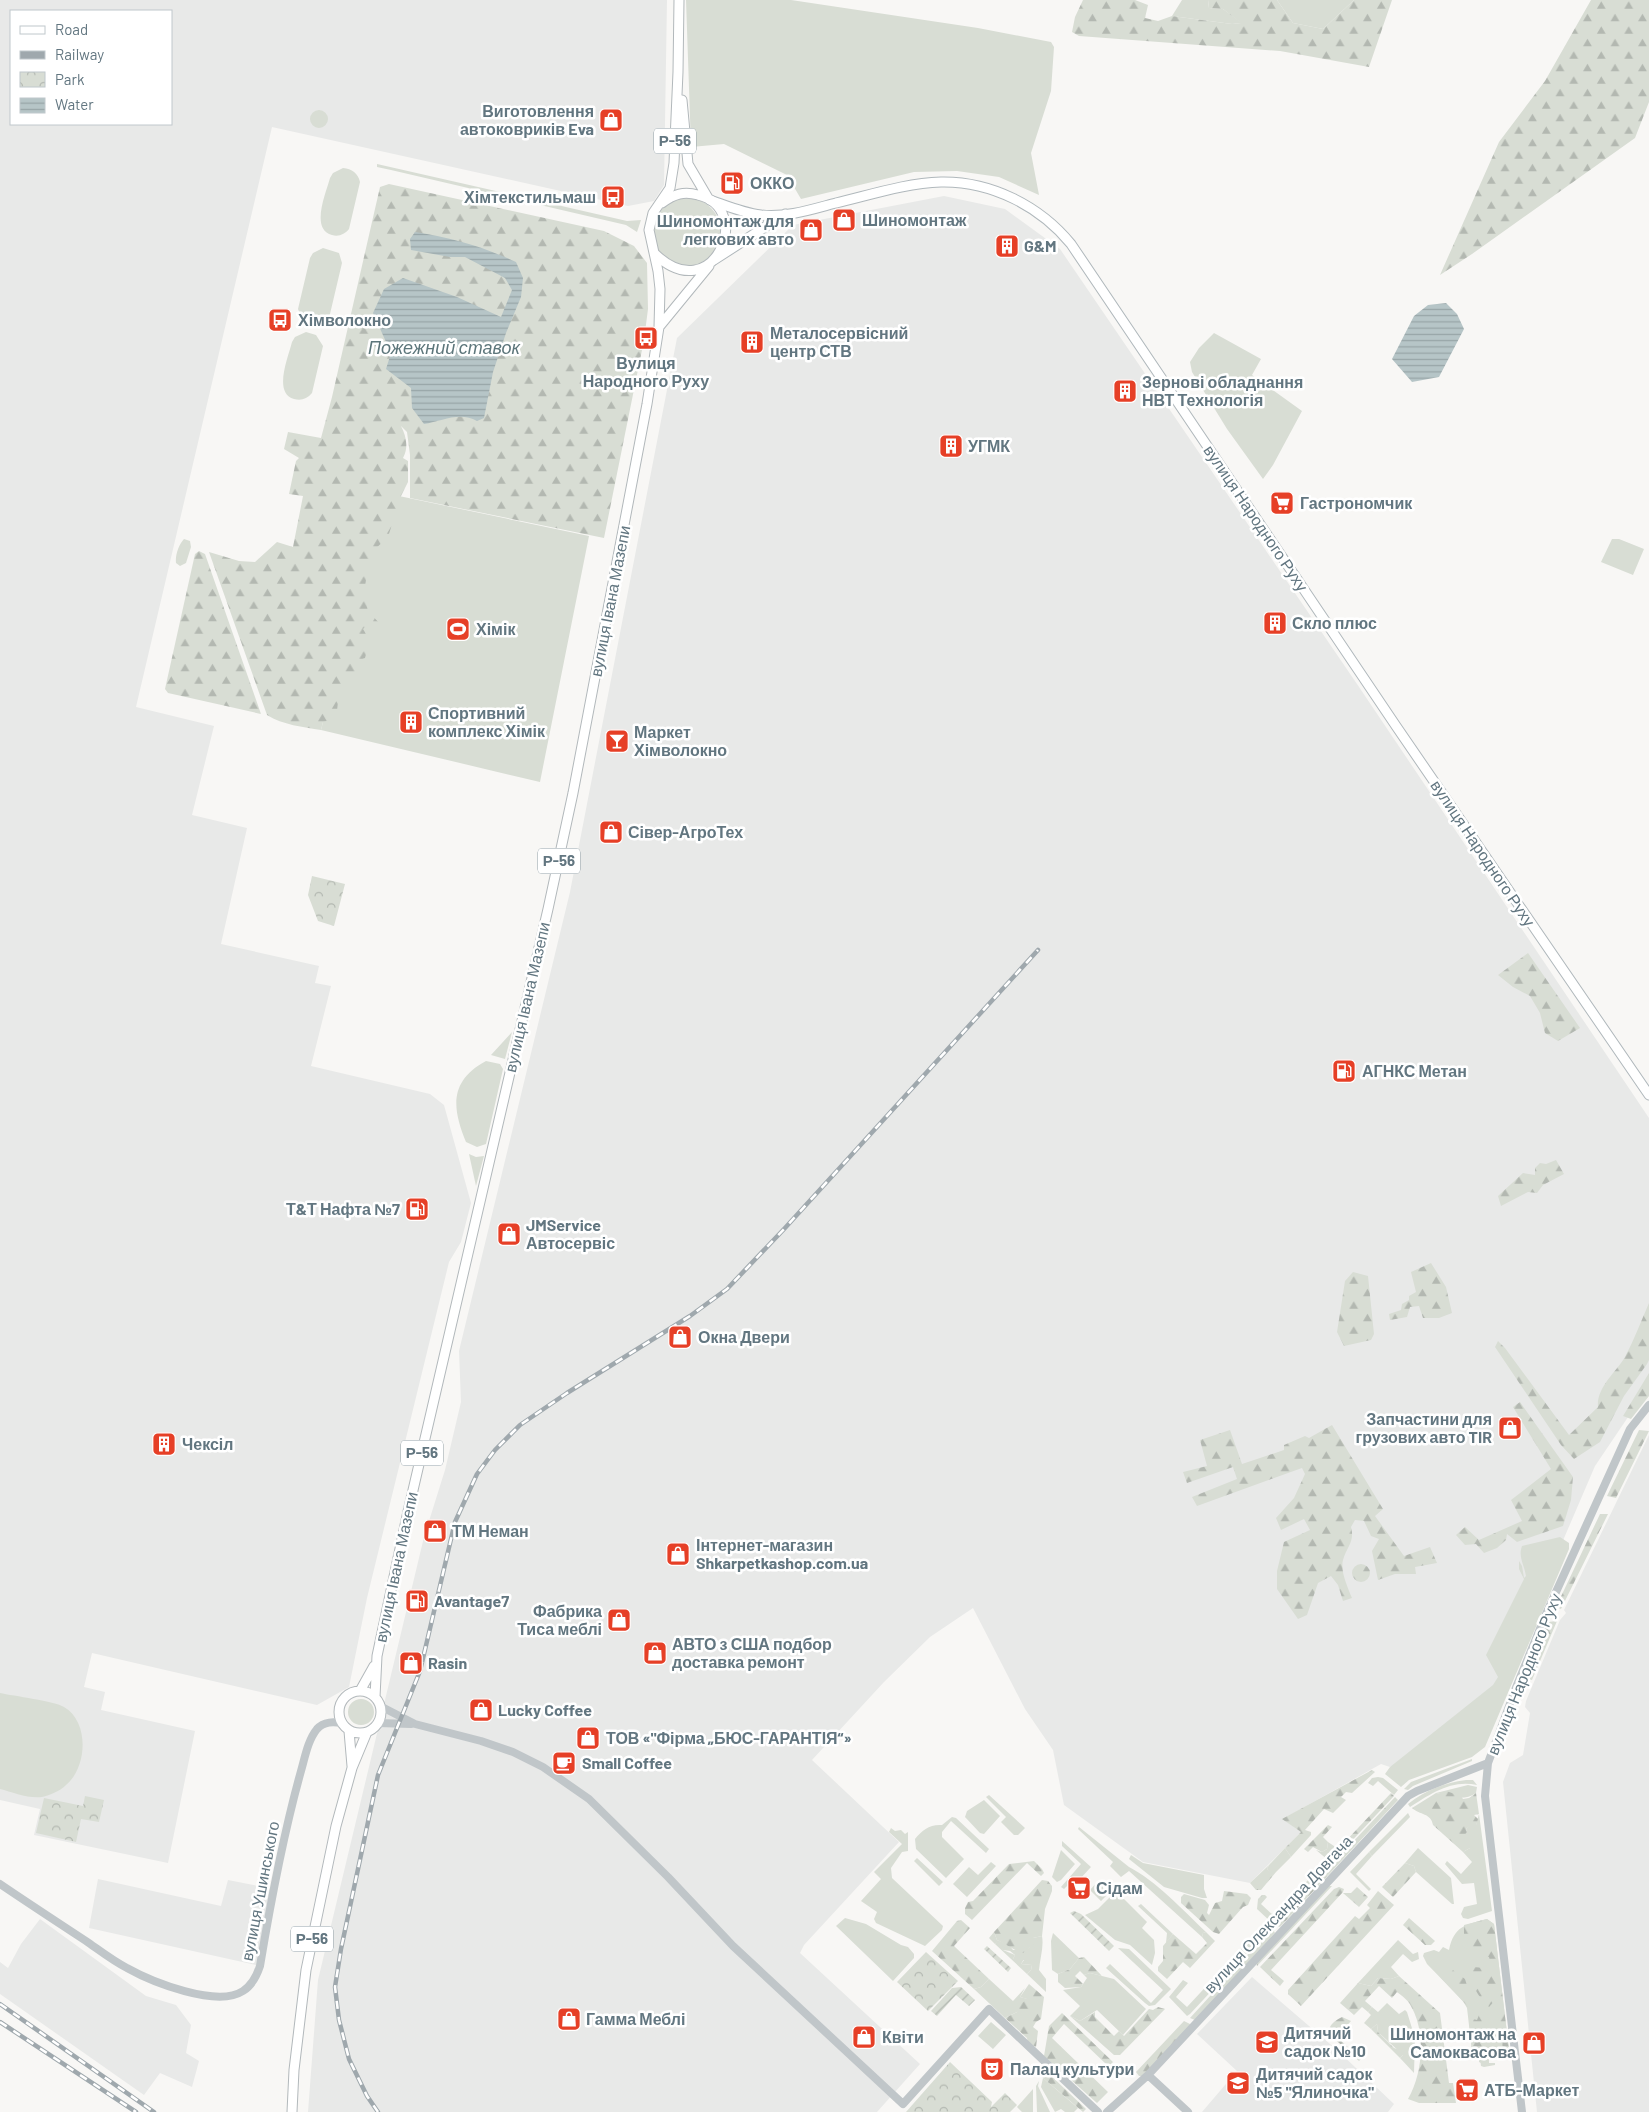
<svg xmlns="http://www.w3.org/2000/svg" width="1649" height="2112" viewBox="0 0 1649 2112" font-family="Barlow,sans-serif">
  <style>
    .built { fill: #e8e9e8; fill-rule: evenodd }
    .grass { fill: #d8ddd4 }
    .forest { fill: url(#forest-firs) }
    .park { fill: url(#park-crowns) }
    .garden { fill: url(#garden-furrows) }
    .water { fill: url(#water-rules) }
    .lines { fill: none; stroke-linecap: round; stroke-linejoin: round }
    .secondary-casing { stroke: #b0b8bc; stroke-width: 11 }
    .primary-casing { stroke: #b2b8bb; stroke-width: 11 }
    .tertiary { stroke: #c0c6c9; stroke-width: 8 }
    .secondary { stroke: #fff; stroke-width: 9 }
    .primary { stroke: #fff; stroke-width: 9 }
    .rail-casing { stroke: #9fa8ad; stroke-width: 4.5 }
    .rail { stroke: #fff; stroke-width: 2.5; stroke-dasharray: 8; stroke-linecap: butt }
    .labels { text-anchor: middle; stroke-width: 5; stroke-linejoin: round; paint-order: stroke }
    .shield { fill: #fff; stroke: #919fa6; stroke-width: 1 }
    .shield-label { font-size: 15px; font-weight: bold; fill: #627680 }
    .poi-label { font-size: 16px; font-weight: bold; fill: #627680; stroke: #fff; text-anchor: start }
    .street-label { font-size: 16px; fill: #627680; stroke: #fff }
    .water-label { font-size: 18px; font-style: italic; fill: #5d767b; stroke: #fff }
  </style>
  <defs>
    <pattern id="forest-firs" width="22" height="20" patternUnits="userSpaceOnUse" patternTransform="scale(1.25)"><rect width="22" height="20" fill="#d8ddd4"/><path d="M5 1l3.5 6h-7zM16 11l3.5 6h-7z" fill="#b3b8b1"/></pattern>
    <pattern id="park-crowns" width="20" height="18" patternUnits="userSpaceOnUse" patternTransform="scale(1.25)"><rect width="20" height="18" fill="#d8ddd4"/><path d="M2 6a3 3 0 1 1 6 0M12 15a3 3 0 1 1 6 0" fill="none" stroke="#b3b8b1"/></pattern>
    <pattern id="garden-furrows" width="10" height="10" patternUnits="userSpaceOnUse" patternTransform="scale(1.25)"><rect width="10" height="10" fill="#d8ddd4"/><path d="M-1 1l2-2M0 10L10 0M9 11l2-2" fill="none" stroke="#b3b8b1"/></pattern>
    <pattern id="water-rules" width="6" height="5" patternUnits="userSpaceOnUse" patternTransform="scale(1.25)"><rect width="6" height="5" fill="#b6c5c7"/><path d="M0 2.5h6" fill="none" stroke="#97a5a7"/></pattern>
  </defs>
  <rect width="100%" height="100%" fill="#f8f7f5"/>
  <path class="built" d="M0 0H667L664 185 654 201 628 206 272 127 136 707 214 726 192 815 247 828 221 944 319 966 315 983 331 986 311 1066 430 1094 444 1105 471 1203 461 1242 449 1262 367 1598 349 1687 317 1705 92 1653 84 1687 105 1692 101 1710 195 1731 168 1863 34 1835 40 1809 0 1800ZM11 11H171V124H11Z
    M944 196 1005 209 1060 249 1357 684 1649 1118V1386L1595 1466 1482 1729 1390 1767 1381 1764 1283 1819 1301 1832 1250 1883 1143 1862 1064 1805 1053 1750 1025 1709 973 1608 930 1637 884 1682 812 1760 899 1842 804 1945 800 1953 920 2064 877 2112H308L318 1980 424 1537 445 1470 461 1402 459 1351 570 892 677 338 793 225Z
    M1649 1435V2112H1537L1503 1782 1510 1763 1523 1755 1530 1713 1525 1707 1526 1701 1560 1620 1566 1613 1564 1610Z
    M98 1879 221 1906 228 1880 273 1889 260 1966 89 1928Z
    M40 1919 146 1996 176 2005 191 2025 186 2053 199 2061 192 2087 160 2073 144 2095 0 1994V1962L8 1968 21 1944Z
    M1252 1977 1337 2050 1394 2104 1388 2112H1202L1237 2071 1197 2034Z"/>
  <path class="grass" d="M686 0H791L978 28 1051 42 1054 47 1051 91 1031 153 1039 195 999 177 957 171 914 172 801 199 787 175 724 144 691 147Z
    M1182 0H1208L1209 8 1223 9 1242 23 1232 24 1172 16Z
    M1277 0H1354L1323 29 1293 23Z
    M310 119a9 9 0 1 1 18 0a9 9 0 1 1-18 0Z
    M377 164 627 221 641 220 637 232 626 225 391 170 377 167Z
    M343 168C352 169 358 173 360 182L349 229C345 234 339 237 332 235 310 229 326 193 330 178L333 173Z
    M653 232a34 34 0 1 1 68 0a34 34 0 1 1-68 0Z
    M323 248 339 253 342 263 330 314 325 322 315 325 302 319 298 309 310 258 313 253Z
    M306 332 316 335 323 346 312 393C307 399 301 401 294 399 273 393 288 358 292 342L295 337Z
    M1214 333 1261 359 1252 375 1302 411 1273 465 1263 479 1227 429 1192 372 1190 362 1199 348Z
    M380 492 589 536 540 782 321 730Z
    M184 539 190 541 191 547 186 563 180 566 176 563C175 555 179 544 184 539Z
    M1612 539H1619L1644 549 1633 575 1601 562Z
    M512 1032 505 1059 491 1055Z
    M486 1061 500 1064 503 1069 486 1144 477 1147 466 1142C452 1108 449 1081 486 1061Z
    M469 1154 476 1157 484 1156 476 1186Z
    M1560 1537 1569 1543V1549L1485 1747 1472 1757 1409 1780 1401 1787 1385 1774 1390 1767 1493 1685 1498 1677 1486 1655 1524 1579 1519 1569V1561L1522 1566 1524 1578 1526 1576C1524 1564 1518 1557 1522 1546Z
    M0 1693C13 1696 55 1701 64 1707 90 1722 87 1768 66 1785 60 1791 50 1795 42 1797 29 1799 12 1792 0 1789Z
    M348 1712a13 13 0 1 1 26 0a13 13 0 1 1-26 0Z
    M1472 1759V1761L1413 1786 1408 1790 1404 1789 1411 1782Z
    M1378 1777 1383 1778 1398 1790 1394 1795 1378 1781 1373 1786 1368 1783 1372 1778Z
    M1466 1780H1473L1477 1785C1452 1779 1430 1794 1410 1807L1408 1804C1426 1790 1444 1783 1466 1780Z
    M1468 1785 1477 1787 1476 1793C1463 1802 1451 1796 1436 1793Z
    M989 1795 1025 1828 1018 1835H1014L1001 1822 1006 1817 986 1797Z
    M984 1800 1000 1816 984 1834 980 1833 965 1817 967 1811Z
    M1479 1814 1492 1911 1468 1919 1463 1918 1461 1914 1464 1907 1477 1904 1474 1883 1462 1884 1445 1864 1447 1861 1461 1874 1472 1862 1463 1852 1470 1848 1463 1836 1467 1832 1466 1829 1470 1824 1476 1825Z
    M952 1817 956 1818 989 1849 986 1853 951 1821 942 1832V1837L964 1859 946 1878 916 1849 915 1839C922 1830 930 1824 942 1825Z
    M1079 1827 1129 1867C1155 1880 1184 1911 1206 1932L1203 1933 1202 1937 1129 1871 1121 1877 1110 1866 1113 1862 1078 1829Z
    M891 1828 895 1831 901 1830 905 1834 908 1832V1851L902 1852 891 1868 892 1878 943 1926 942 1930 925 1946 876 1923 874 1919 877 1912 861 1901 881 1879 874 1872 902 1844 889 1832Z
    M1062 1841 1091 1867 1079 1880 1075 1878 1064 1889 1061 1887 1081 1864 1062 1846Z
    M1328 1842 1337 1848H1341L1328 1860 1316 1850 1322 1852 1327 1849Z
    M1285 1848 1291 1857 1276 1872 1271 1873 1267 1869 1269 1865Z
    M1418 1848 1451 1878 1454 1904H1452L1416 1872 1414 1866 1405 1863Z
    M1061 1850 1075 1864 1061 1880 1057 1882 1052 1877Z
    M1369 1852 1372 1856 1356 1874 1371 1889 1369 1891 1350 1872Z
    M1131 1855 1143 1863 1204 1875V1889L1207 1898H1202L1164 1887 1129 1859Z
    M917 1858 943 1882 939 1886 914 1861Z
    M991 1862 996 1866 967 1897 953 1884 969 1867 978 1875Z
    M1098 1881 1111 1891 1101 1901 1090 1890Z
    M1116 1891 1147 1922 1142 1928 1154 1940 1155 1953 1152 1965 1130 1945 1115 1940 1085 1915 1098 1909Z
    M1141 1904 1173 1934 1166 1943 1167 1933 1138 1906Z
    M845 1918 866 1924 901 1945 908 1947 914 1954V1958L893 1981 836 1926Z
    M1487 1919 1494 1924 1509 2050 1488 2053 1489 2063H1495V2065L1484 2067 1481 2066 1479 2050 1472 2051 1467 2008 1463 2001 1427 1964 1423 1956 1424 1953 1434 1950 1439 1952 1443 1947 1449 1950C1454 1926 1465 1925 1487 1919Z
    M1266 1922 1271 1927 1190 2014 1187 2016 1169 1997 1183 1980 1188 1983 1176 1997 1187 2007Z
    M1272 1928 1275 1933 1195 2020 1190 2018Z
    M994 1932 997 1940 1009 1945 1013 1950 1029 1948 1033 1938 1042 1936C1044 1947 1040 1958 1039 1970L1046 1979V1992L1027 1974 1031 1970 1032 1965 1021 1964 1024 1960 1013 1959 1015 1955 1010 1951 1003 1950 998 1942 995 1944 989 1938Z
    M1053 1933 1079 1958 1070 1969 1058 1974 1052 1970 1051 1941Z
    M1398 1940 1413 1954 1418 1952 1419 1959 1412 1962 1403 1954 1391 1967 1399 1976 1391 1979 1378 1978 1371 1986 1358 1983Z
    M1118 1948 1129 1949 1171 1989 1155 2005 1149 2006 1145 2003 1106 1968 1110 1964 1151 2003 1163 1990Z
    M1090 1973 1114 1979 1146 2009 1123 2035 1097 2010 1080 2021 1070 2016 1080 2006 1063 1990 1081 1987 1087 1978 1084 1975Z
    M989 1979 1013 2001 1025 1988 1020 1997 1028 1999 1017 2012 1005 2018 974 1989 981 1987Z
    M1387 2003 1399 2014 1405 2010 1407 2012 1415 2038 1414 2073 1400 2058 1403 2055 1378 2032 1377 2024 1371 2029 1364 2023 1371 2015 1368 2012 1372 2007 1378 2012Z
    M991 2022 1006 2035 993 2049 978 2036Z
    M1043 2078 1078 2108 1074 2112H1065L1061 2109 1055 2112 1041 2087Z
    M1039 2081 1038 2086 1050 2112H1037L1036 2086Z
    M1033 2089V2112H1022L1017 2107Z"/>
  <path class="forest" d="M1083 0H1135L1148 5 1145 18 1158 21 1172 16 1232 24 1241 23 1223 9 1209 8 1208 0H1277L1293 23 1323 29 1354 0H1392L1369 67 1280 51 1079 36 1072 32 1075 17Z
    M1591 0H1649V102L1635 138 1472 254 1440 275 1499 142 1545 81Z
    M389 184 604 231 634 246 647 263 648 309 644 340 604 538 410 498V455L407 432 401 426C406 436 409 447 403 458L408 461V482L401 496 388 537 372 552 367 574 364 592 368 611 381 625 378 628 367 625 363 629C370 639 368 647 365 658L357 661 355 667 361 671 355 687 348 684 338 702 336 719 323 722 321 730C303 727 283 725 267 715L209 552 239 561 255 562 277 542 293 547 303 496 289 494 296 461 299 458 284 449 288 432 321 438 332 397 380 187Z
    M199 551 205 554 261 714 168 693 165 689 195 554Z
    M1528 953 1580 1028 1558 1041 1545 1033 1540 1013 1530 996 1513 987 1498 975Z
    M1556 1160 1564 1174 1543 1185 1537 1193 1528 1192 1501 1206 1498 1196 1523 1173 1535 1175V1168L1540 1163 1546 1164Z
    M1431 1263 1446 1287 1452 1313 1439 1318H1423L1419 1306 1410 1307 1407 1317 1390 1320 1389 1314 1401 1310 1402 1304 1409 1300V1296L1416 1292 1411 1272Z
    M1353 1272 1368 1276 1374 1334 1371 1340 1344 1346 1337 1332 1345 1281Z
    M1649 1303V1360L1647 1364 1624 1396 1600 1442 1574 1459 1561 1445 1495 1347 1498 1341 1505 1348 1569 1435 1598 1407C1596 1388 1616 1372 1625 1357 1634 1340 1641 1321 1649 1303Z
    M1649 1373V1396L1631 1419 1623 1416Z
    M1520 1402 1573 1477 1571 1500 1563 1526 1517 1542 1507 1534 1506 1540 1497 1548 1484 1553 1476 1544 1465 1545 1456 1535 1465 1527 1479 1540 1522 1521 1511 1500 1551 1469 1513 1407Z
    M1332 1425 1383 1509 1375 1516 1404 1556 1430 1547 1437 1563 1415 1567 1416 1574H1395L1378 1580 1372 1551 1379 1539 1371 1536 1364 1521 1355 1520 1351 1527C1355 1542 1347 1546 1343 1560 1340 1571 1348 1588 1352 1598L1343 1601 1338 1585 1331 1576 1318 1583 1307 1615 1298 1619 1277 1589V1571L1284 1542 1310 1530 1304 1519 1281 1530 1276 1518 1294 1498 1305 1474 1302 1468 1197 1506 1192 1497 1237 1479 1233 1467 1187 1483 1183 1472 1207 1466 1200 1440 1230 1430 1242 1464 1284 1450V1445L1305 1436 1309 1438Z
    M1639 1430 1649 1431 1616 1498 1607 1496Z
    M1600 1514H1608L1561 1609 1556 1607Z
    M1352 1573a9 9 0 1 1 18 0a9 9 0 1 1-18 0Z
    M1557 1621 1532 1680 1524 1679 1548 1622Z
    M1372 1770 1375 1772 1352 1793 1346 1792 1341 1797 1346 1800 1333 1813 1324 1809 1305 1830 1311 1832V1835L1291 1857 1285 1848 1301 1832 1282 1819Z
    M1446 1791 1461 1796 1463 1799 1469 1798 1476 1793 1479 1814 1474 1815 1478 1819 1476 1826 1470 1825 1466 1829 1467 1832 1464 1836 1473 1840 1470 1848 1463 1852 1433 1825C1431 1813 1420 1815 1412 1808L1436 1793 1442 1794Z
    M1391 1793 1394 1796 1345 1848 1342 1845Z
    M1395 1797 1398 1800 1280 1927 1275 1925Z
    M1408 1813 1410 1817 1372 1856 1369 1852Z
    M1328 1825 1332 1827 1323 1837 1328 1842 1327 1849 1322 1852 1313 1847 1308 1852 1304 1849Z
    M1335 1855 1337 1856 1273 1924 1257 1909 1258 1899 1262 1895H1265L1267 1897 1261 1904 1274 1916 1326 1861Z
    M1034 1861 1042 1869 1044 1873 1041 1876 1027 1863 972 1920 965 1914V1908L968 1902 973 1901 1009 1864Z
    M1405 1863 1414 1866 1416 1872 1393 1897 1382 1887Z
    M1269 1865 1267 1869 1271 1872H1276L1261 1890H1256L1250 1883Z
    M1042 1880 1048 1881 1052 1886V1891L1045 1909 1042 1936 1033 1938 1034 1944 1023 1953C1013 1950 1006 1944 997 1940L994 1932Z
    M1327 1886H1332L1257 1966 1256 1962Z
    M1339 1887 1344 1889 1343 1892 1271 1970 1284 1981 1280 1986 1260 1967 1334 1889Z
    M1357 1887 1368 1897 1359 1907 1343 1893H1351Z
    M1224 1891 1247 1894 1251 1898 1248 1905 1243 1907 1219 1934 1213 1932 1181 1903V1897L1184 1894 1205 1900 1209 1905 1207 1913 1209 1915 1215 1903 1222 1901Z
    M1378 1891 1394 1905 1301 2006 1288 1994V1990L1355 1916 1359 1919 1370 1908 1367 1905Z
    M1409 1918 1435 1941 1431 1945H1425L1403 1925Z
    M1487 1919 1494 1924 1509 2050 1503 2051 1498 1997 1489 2007C1475 1993 1472 1987 1473 1967L1485 1968 1488 1978 1492 1970 1489 1957 1474 1952 1464 1941V1925Z
    M961 1920 970 1928 954 1946 989 1979 981 1987 974 1989 932 1951 957 1921Z
    M1206 1932 1215 1941 1190 1968 1183 1962 1167 1979 1158 1971V1967L1163 1961V1946L1173 1934 1196 1954 1207 1943 1202 1937 1203 1933Z
    M998 1941 1002 1944 1003 1950 1015 1955 1013 1959H1024L1021 1964 1032 1965 1031 1970 1027 1974 995 1944Z
    M1084 1957 1102 1976 1090 1973 1084 1975 1080 1971 1075 1976 1083 1984 1081 1987 1065 1988 1058 1982V1974L1070 1969 1079 1958Z
    M1453 1970 1465 1979 1469 1992 1478 2004 1471 2010 1440 1977 1447 1979Z
    M1399 1976 1440 2013 1449 2083H1453L1456 2103H1419L1408 2099C1423 2073 1426 2032 1411 2006 1408 2000 1402 1996 1397 1992L1392 1998 1379 1986 1365 2001 1372 2007 1368 2012 1362 2007 1354 2015 1340 2003 1358 1983 1371 1986 1378 1978 1391 1979Z
    M1029 1984 1044 1997 1041 2019 1036 2022 1033 2027 1038 2031 1036 2047 1028 2043 1027 2038 1005 2018 1017 2012 1018 2006 1027 1999 1020 1997Z
    M1158 2007 1165 2009 1120 2055H1114L1070 2016 1080 2021 1095 2012V2017L1114 2036 1119 2031 1124 2036 1149 2009 1153 2010Z
    M1062 2013 1113 2062 1110 2065 1106 2064 1064 2024 1052 2038 1108 2092 1097 2103 1044 2056 1049 2026Z
    M1483 2014 1498 2052 1488 2053 1489 2063 1483 2064 1479 2062V2050L1472 2051 1469 2021 1473 2019 1477 2020 1479 2015Z
    M1342 2017 1351 2021 1337 2037 1361 2059 1359 2061 1328 2033C1330 2024 1334 2021 1342 2017Z
    M1184 2021 1190 2024V2027L1143 2076H1139L1136 2072Z
    M1377 2024 1378 2032 1394 2048 1403 2051V2055L1400 2058 1371 2029Z
    M1046 2071 1086 2109 1083 2112 1043 2078 1042 2076Z"/>
  <path class="park" d="M312 876 345 884 334 926 318 921 308 895Z
    M85 1796 104 1800 99 1822 81 1819 76 1842 36 1833 44 1798 83 1806Z
    M926 1952 958 1981 928 2011 897 1982Z
    M950 2062 992 2102 991 2107 1005 2093 1017 2105 1010 2112H906Z"/>
  <path class="garden" d="M1074 1911 1081 1914 1114 1946 1109 1951 1070 1913Z
    M987 1946 1011 1968 1008 1972 984 1949Z
    M961 1987 975 2000 969 2006 956 1995 937 2016 931 2011 952 1988Z"/>
  <path class="water" d="M415 232C453 238 481 246 516 262L523 278 521 297 506 333 493 372 484 418 477 421C460 411 442 421 424 424L412 408 411 388 386 369 391 353 373 313 384 289 403 278 457 297 501 317 512 290 505 278 465 257H450L411 250 410 239Z
    M1446 303 1457 314 1464 329 1439 377 1412 382 1392 359 1414 316 1428 305Z"/>
  <g class="lines">
    <g class="secondary-casing">
      <path id="secondary" d="M710 200C727 206 743 213 761 215 786 218 813 209 836 203 870 195 906 183 941 182 991 181 1040 206 1071 244L1396 726 1649 1095
        M714 260 785 214"/>
    </g>
    <g class="primary-casing">
      <path id="primary" d="M682 100 688 164 708 198
        M654 253C713 311 756 208 698 195 684 191 674 194 662 203
        M659 327 709 266
        M339 1712a21 21 0 1 1 42 0a21 21 0 1 1-42 0Z
        M360 1691 374 1666
        M375 1697 377 1656 407 1516 548 909 573 793 647 404 659 327 660 289 658 271 649 230 653 213 670 188 674 163 678 72 679 0
        M349 1731 352 1766
        M292 2112 294 2070 306 1970 336 1826 352 1768 367 1732"/>
    </g>
    <path class="tertiary" d="M380 1706 415 1724 481 1741 513 1752 543 1767 589 1799 668 1877 733 1946 903 2104 989 2009 1098 2112
      M378 1723 411 1724
      M0 1884C28 1903 57 1922 86 1941 99 1950 113 1961 127 1968 152 1982 217 2008 243 1991 251 1986 257 1975 260 1966 271 1900 283 1835 301 1771 305 1757 308 1740 317 1729 324 1721 334 1722 342 1723
      M1148 2075 1188 2112
      M1107 2112 1148 2075 1408 1796 1417 1791 1488 1763
      M1522 2112 1485 1796 1488 1763 1517 1685 1546 1614 1630 1429 1649 1405"/>
    <use href="#secondary" class="secondary"/>
    <use href="#primary" class="primary"/>
    <g class="rail-casing">
      <path id="rail" d="M0 2004 154 2112
        M0 2022 136 2112
        M378 2112 367 2096 349 2059 339 2020 335 1987 341 1949 378 1775 420 1671 455 1522 477 1474 495 1450 520 1425 567 1393 690 1316 727 1289 785 1228 1038 950"/>
    </g>
    <use href="#rail" class="rail"/>
  </g>
  <defs>
    <g id="shop-square" transform="scale(1.25)"><rect x="-9" y="-9" width="18" height="18" rx="4" fill="#e63f26" stroke="#fff"/><path d="M-5-2.5h2.3a2.7 3.5 0 0 1 5.4 0H5L5.5 6h-11ZM-1.5-2.5h3a1.5 2.3 0 0 0-3 0Z" fill="#fff"/></g>
    <g id="fuel-square" transform="scale(1.25)"><rect x="-9" y="-9" width="18" height="18" rx="4" fill="#e63f26" stroke="#fff"/><path d="M-5.5-6h7V0h2V4h1.3V-2.5L3-4.5l.8-.8L6-3V5H2.5V1h-1V6h-7ZM-4.2-4.7v3.2H.2V-4.7Z" fill="#fff"/></g>
    <g id="bus-square" transform="scale(1.25)"><rect x="-9" y="-9" width="18" height="18" rx="4" fill="#e63f26" stroke="#fff"/><path d="M-5-6H5V4H4V6H2V4H-2V6H-4V4H-5ZM-3.5-4V0h7V-4ZM-3.5 1.2v1.5H-2V1.2ZM2 1.2v1.5H3.5V1.2Z" fill="#fff"/></g>
    <g id="building-square" transform="scale(1.25)"><rect x="-9" y="-9" width="18" height="18" rx="4" fill="#e63f26" stroke="#fff"/><path d="M-4-6H4V6H1V3H-1V6H-4ZM-2.5-4.3h1.7v1.8h-1.7ZM.8-4.3h1.7v1.8H.8ZM-2.5-1h1.7V.8h-1.7ZM.8-1h1.7V.8H.8Z" fill="#fff"/></g>
    <g id="supermarket-square" transform="scale(1.25)"><rect x="-9" y="-9" width="18" height="18" rx="4" fill="#e63f26" stroke="#fff"/><path d="M-6-5.5h2.5l.6 2H6L4.5 2H-2.5L-4.4-4H-6ZM-1.5 3.2a1.3 1.3 0 1 0 .1 0ZM3 3.2a1.3 1.3 0 1 0 .1 0Z" fill="#fff"/></g>
    <g id="stadium-square" transform="scale(1.25)"><rect x="-9" y="-9" width="18" height="18" rx="4" fill="#e63f26" stroke="#fff"/><path d="M0-5a6.5 5 0 1 0 0 10a6.5 5 0 1 0 0-10ZM-3.5-1.8h7v3.6h-7Z" fill="#fff"/></g>
    <g id="bar-square" transform="scale(1.25)"><rect x="-9" y="-9" width="18" height="18" rx="4" fill="#e63f26" stroke="#fff"/><path d="M-6-5H6L.8 .8V4.5H3.5V6h-7V4.5H-.8V.8Z" fill="#fff"/></g>
    <g id="cafe-square" transform="scale(1.25)"><rect x="-9" y="-9" width="18" height="18" rx="4" fill="#e63f26" stroke="#fff"/><path d="M-5.5-4.5H6V0H3Q3 3.5 0 3.5H-2.5Q-5.5 3.5-5.5 0ZM3-3.2v2h1.7v-2ZM-6 4.5H4V6H-6Z" fill="#fff"/></g>
    <g id="school-square" transform="scale(1.25)"><rect x="-9" y="-9" width="18" height="18" rx="4" fill="#e63f26" stroke="#fff"/><path d="M0-5L7-2L0 1L-7-2ZM-4 1L0 2.5L4 1V4Q0 6-4 4Z" fill="#fff"/></g>
    <g id="theatre-square" transform="scale(1.25)"><rect x="-9" y="-9" width="18" height="18" rx="4" fill="#e63f26" stroke="#fff"/><path d="M-5-5.5Q0-4 5-5.5V0Q5 5 0 6Q-5 5-5 0ZM-3.3-2.5H-1v1.5H-3.3ZM1-2.5H3.3v1.5H1ZM-2.8 1Q0 5.5 2.8 1Z" fill="#fff"/></g>
  </defs>
  <g fill-rule="evenodd">
    <use href="#shop-square" x="611" y="120"/>
    <use href="#fuel-square" x="732" y="183"/>
    <use href="#bus-square" x="613" y="197"/>
    <use href="#shop-square" x="844" y="220"/>
    <use href="#shop-square" x="811" y="230"/>
    <use href="#building-square" x="1007" y="246"/>
    <use href="#bus-square" x="280" y="320"/>
    <use href="#bus-square" x="646" y="338"/>
    <use href="#building-square" x="752" y="342"/>
    <use href="#building-square" x="1125" y="391"/>
    <use href="#building-square" x="951" y="446"/>
    <use href="#supermarket-square" x="1282" y="503"/>
    <use href="#building-square" x="1275" y="623"/>
    <use href="#stadium-square" x="458" y="629"/>
    <use href="#building-square" x="411" y="722"/>
    <use href="#bar-square" x="617" y="741"/>
    <use href="#shop-square" x="611" y="832"/>
    <use href="#fuel-square" x="1344" y="1071"/>
    <use href="#fuel-square" x="417" y="1209"/>
    <use href="#shop-square" x="509" y="1234"/>
    <use href="#shop-square" x="680" y="1337"/>
    <use href="#shop-square" x="1510" y="1428"/>
    <use href="#building-square" x="164" y="1444"/>
    <use href="#shop-square" x="435" y="1531"/>
    <use href="#shop-square" x="678" y="1554"/>
    <use href="#fuel-square" x="417" y="1601"/>
    <use href="#shop-square" x="619" y="1620"/>
    <use href="#shop-square" x="655" y="1653"/>
    <use href="#shop-square" x="411" y="1663"/>
    <use href="#shop-square" x="481" y="1710"/>
    <use href="#shop-square" x="588" y="1738"/>
    <use href="#cafe-square" x="564" y="1763"/>
    <use href="#supermarket-square" x="1079" y="1888"/>
    <use href="#shop-square" x="569" y="2019"/>
    <use href="#shop-square" x="864" y="2037"/>
    <use href="#school-square" x="1267" y="2042"/>
    <use href="#shop-square" x="1534" y="2043"/>
    <use href="#theatre-square" x="992" y="2069"/>
    <use href="#school-square" x="1238" y="2083"/>
    <use href="#supermarket-square" x="1467" y="2090"/>
  </g>
  <g class="labels">
    <g class="shield">
      <rect x="654" y="128.5" width="42" height="25" rx="4"/>
      <rect x="538" y="848.5" width="42" height="25" rx="4"/>
      <rect x="401" y="1440.5" width="42" height="25" rx="4"/>
      <rect x="291" y="1926.5" width="42" height="25" rx="4"/>
    </g>
    <g class="shield-label">
      <text x="675" y="146">Р-56</text>
      <text x="559" y="866">Р-56</text>
      <text x="422" y="1458">Р-56</text>
      <text x="312" y="1944">Р-56</text>
    </g>
    <g class="poi-label">
      <text x="594" y="117" text-anchor="end">Виготовлення<tspan x="594" dy="18">автоковриків Eva</tspan></text>
      <text x="750" y="189">ОККО</text>
      <text x="596" y="203" text-anchor="end">Хімтекстильмаш</text>
      <text x="862" y="226">Шиномонтаж</text>
      <text x="794" y="227" text-anchor="end">Шиномонтаж для<tspan x="794" dy="18">легкових авто</tspan></text>
      <text x="1024" y="252">G&amp;M</text>
      <text x="298" y="326">Хімволокно</text>
      <text x="770" y="339">Металосервісний<tspan x="770" dy="18">центр СТВ</tspan></text>
      <text x="646" y="369" text-anchor="middle">Вулиця<tspan x="646" dy="18">Народного Руху</tspan></text>
      <text x="1142" y="388">Зернові обладнання<tspan x="1142" dy="18">НВТ Технологія</tspan></text>
      <text x="968" y="452">УГМК</text>
      <text x="1300" y="509">Гастрономчик</text>
      <text x="1292" y="629">Скло плюс</text>
      <text x="476" y="635">Хімік</text>
      <text x="428" y="719">Спортивний<tspan x="428" dy="18">комплекс Хімік</tspan></text>
      <text x="634" y="738">Маркет<tspan x="634" dy="18">Хімволокно</tspan></text>
      <text x="628" y="838">Сівер-АгроТех</text>
      <text x="1362" y="1077">АГНКС Метан</text>
      <text x="400" y="1215" text-anchor="end">Т&amp;Т Нафта №7</text>
      <text x="526" y="1231">JMService<tspan x="526" dy="18">Автосервіс</tspan></text>
      <text x="698" y="1343">Окна Двери</text>
      <text x="1492" y="1425" text-anchor="end">Запчастини для<tspan x="1492" dy="18">грузових авто TIR</tspan></text>
      <text x="182" y="1450">Чексіл</text>
      <text x="452" y="1537">ТМ Неман</text>
      <text x="696" y="1551">Інтернет-магазин<tspan x="696" dy="18">Shkarpetkashop.com.ua</tspan></text>
      <text x="434" y="1607">Avantage7</text>
      <text x="602" y="1617" text-anchor="end">Фабрика<tspan x="602" dy="18">Тиса меблі</tspan></text>
      <text x="672" y="1650">АВТО з США подбор<tspan x="672" dy="18">доставка ремонт</tspan></text>
      <text x="428" y="1669">Rasin</text>
      <text x="498" y="1716">Lucky Coffee</text>
      <text x="606" y="1744">ТОВ «"Фірма „БЮС-ГАРАНТІЯ“»</text>
      <text x="582" y="1769">Small Coffee</text>
      <text x="1096" y="1894">Сідам</text>
      <text x="586" y="2025">Гамма Меблі</text>
      <text x="1284" y="2039">Дитячий<tspan x="1284" dy="18">садок №10</tspan></text>
      <text x="1516" y="2040" text-anchor="end">Шиномонтаж на<tspan x="1516" dy="18">Самоквасова</tspan></text>
      <text x="882" y="2043">Квіти</text>
      <text x="1010" y="2075">Палац культури</text>
      <text x="1256" y="2080">Дитячий садок<tspan x="1256" dy="18">№5 "Ялиночка"</tspan></text>
      <text x="1484" y="2096">АТБ-Маркет</text>
    </g>
    <g class="street-label">
      <text transform="translate(1256 518) rotate(56)" y="6">вулиця Народного Руху</text>
      <text transform="translate(610 601) rotate(-79)" y="6">вулиця Івана Мазепи</text>
      <text transform="translate(1483 853) rotate(56)" y="6">вулиця Народного Руху</text>
      <text transform="translate(527 997) rotate(-77)" y="6">вулиця Івана Мазепи</text>
      <text transform="translate(396 1567) rotate(-78)" y="6">вулиця Івана Мазепи</text>
      <text transform="translate(1524 1674) rotate(-68)" y="6">вулиця Народного Руху</text>
      <text transform="translate(260 1891) rotate(-79)" y="6">вулиця Ушинського</text>
      <text transform="translate(1278 1914) rotate(-47)" y="6">вулиця Олександра Довгача</text>
    </g>
    <g class="water-label">
      <text x="444" y="354">Пожежний ставок</text>
    </g>
  </g>
  <rect x="10" y="10" width="162" height="115" fill="#ffffff" stroke="#c0c8cc"/>
  <rect x="20" y="26" width="25" height="8" fill="#ffffff" stroke="#c0c8cc"/>
  <text x="55" y="35" font-size="15" fill="#627680">Road</text>
  <rect x="20" y="51" width="25" height="8" fill="#9fa8ad" stroke="#c0c8cc"/>
  <text x="55" y="60" font-size="15" fill="#627680">Railway</text>
  <rect x="20" y="72" width="25" height="15" fill="url(#park-crowns)" stroke="#c0c8cc"/>
  <text x="55" y="85" font-size="15" fill="#627680">Park</text>
  <rect x="20" y="98" width="25" height="15" fill="url(#water-rules)" stroke="#c0c8cc"/>
  <text x="55" y="110" font-size="15" fill="#627680">Water</text>
</svg>
